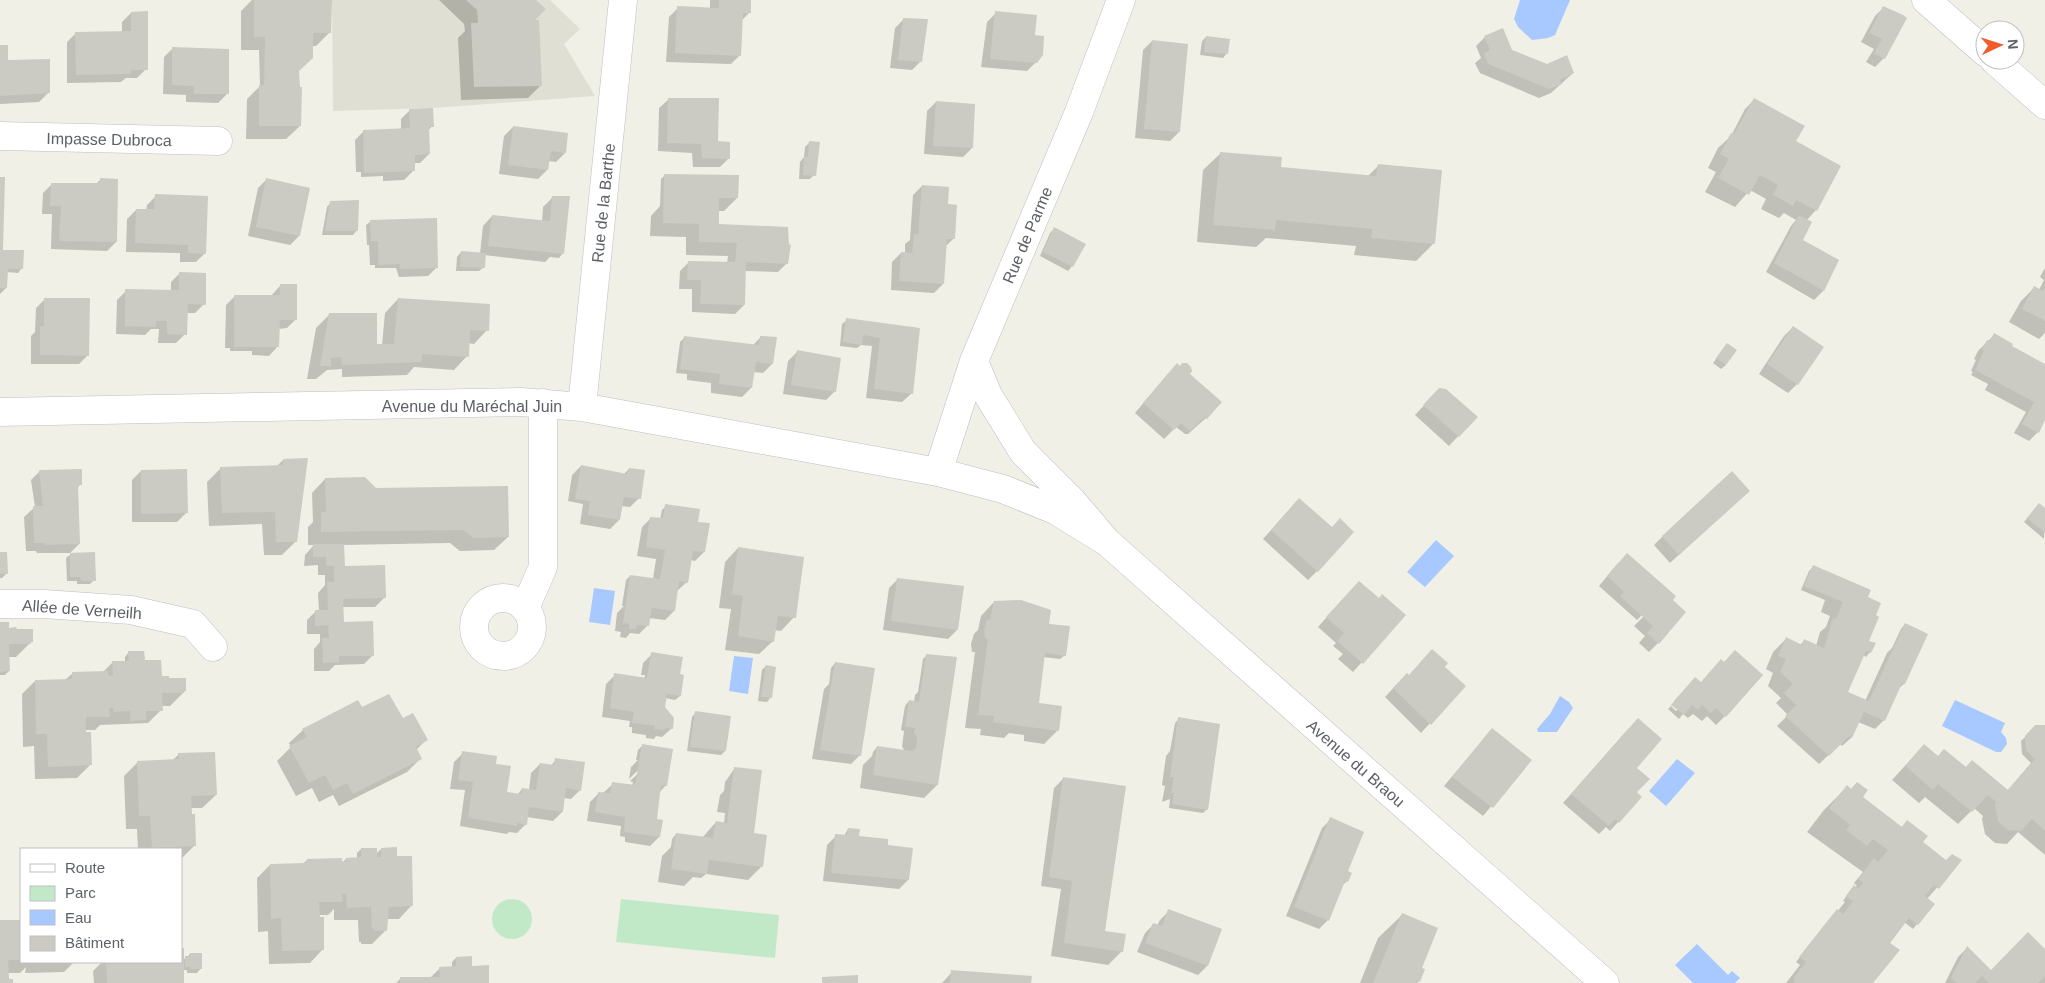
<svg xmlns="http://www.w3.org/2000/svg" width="2045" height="983" viewBox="0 0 2045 983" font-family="Arial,sans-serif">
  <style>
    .education { fill: #e0dfd4 }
    .green { fill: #c1e9c8 }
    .water { fill: #a7c9ff }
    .shadow { fill: #0003 }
    .building { fill: #cbcac3 }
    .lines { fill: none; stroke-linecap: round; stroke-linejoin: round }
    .street-casing { stroke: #bdbec5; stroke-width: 29 }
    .street { stroke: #fff; stroke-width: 28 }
    .labels { text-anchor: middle; stroke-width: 4; stroke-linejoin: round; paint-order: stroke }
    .street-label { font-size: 16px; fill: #5d6067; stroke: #fff }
  </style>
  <rect width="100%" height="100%" fill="#f0f0e6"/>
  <path class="education" d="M332 0H550L580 29 564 44 595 96 433 108 333 111Z"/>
  <path class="green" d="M621 899 779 915 775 958 616 942Z
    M492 919a20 20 0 1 1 40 0a20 20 0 1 1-40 0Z"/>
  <path class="water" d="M1520 0H1570L1555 35 1548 38 1532 40 1518 27 1514 19Z
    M1436 540 1454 556 1425 587 1407 572Z
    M594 588 615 591 610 625 589 622Z
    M734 656 753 658 748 694 729 691Z
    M1560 696 1569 702 1573 708 1557 732H1538L1537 729 1550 714Z
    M1955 700 2005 723 2001 732 2006 738 2007 744 2001 752H1996L1942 726Z
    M1677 759 1695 773 1666 806 1649 791Z
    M1697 944 1728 975 1732 971 1740 978 1735 983H1693L1675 965Z"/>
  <path class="shadow" d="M252 0H330V32L316 46H312L298 71 300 126 286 139H246L247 99 260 86 259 50H241V11Z
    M439 0H534L532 21 541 85 528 98 461 100 458 38 465 31 464 24Z
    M710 0H750V12L741 21 740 55 731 64 666 62 669 17 678 8 710 9Z
    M1884 7V58L1875 67 1866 62 1874 49 1861 42 1875 16Z
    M131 13 146 69 137 78H126L121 82 67 83V42L76 33H122V22Z
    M996 13 1034 36 1036 62 1027 71 981 67 987 22Z
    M904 19 921 61 912 70 890 68 895 28Z
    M1206 37 1227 53 1223 58 1200 55 1202 41Z
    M1485 37 1511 51 1547 65 1573 73 1551 93 1539 98 1480 73 1475 63 1481 58 1476 46Z
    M1152 41 1179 132 1170 141 1135 138 1143 50Z
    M0 46 7 61 48 93 39 102 0 104Z
    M173 48 227 94 218 103 186 102V95L163 94 164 57Z
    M669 99 717 142 729 158 720 167H693L692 153 658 151 659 108Z
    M1754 100 1794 142 1816 210 1806 221 1801 241 1838 260 1823 291 1814 300 1766 272 1791 226 1796 220 1784 213 1779 218 1761 209 1766 199 1750 190 1735 207 1705 192 1716 172 1708 168 1718 148 1731 136 1745 109Z
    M936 102 972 148 963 157 924 154 927 111Z
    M410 110 432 126 428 131 429 154 420 163H413V171L404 180 383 181V176L361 177V172H356L355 140 364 131 401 130V119Z
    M513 127 565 153 556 162 548 161 547 170 538 179 499 174 504 136Z
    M810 142 814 175 810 179H799L800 162 804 157 805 147Z
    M1221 153 1280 168 1367 177 1378 166 1441 171 1433 244 1416 261 1354 255 1356 246 1266 238 1256 247 1197 242 1203 170Z
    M665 175 737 198 724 211H718V226L787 263 778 272 745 271 744 305 735 314 692 312V289H679L680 271 689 262 727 263 728 256 686 255V237L650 236 651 216 660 206 661 179Z
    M0 178 2 251 22 268 18 273 7 272 6 288 0 294Z
    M267 179 299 236 290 245 248 236 258 188Z
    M100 180 116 242 107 251 51 249 52 214H42L43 193 52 184 95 185Z
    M922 186 947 205 954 238 945 247 943 284 934 293 891 290 892 262 901 253H905V244L910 240 913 195Z
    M156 196 205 253 196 262H180V253L126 252 127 219 136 210H146L147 205Z
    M552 198 563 253 559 258 550 257 545 262 484 255V267L479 271H456L457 257 461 252 480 254 483 226 492 216 542 221 543 207Z
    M331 202 357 230 353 235H322L327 207Z
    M371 221 437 267 428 276 399 277 396 268H375V265H370L369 245H367L366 225Z
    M1054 229 1072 266 1068 271 1040 256 1050 233Z
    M2045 268V333L2039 339 2009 322 2021 301 2034 288 2039 290 2044 280 2040 277Z
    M180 273 204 304 195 313H186L185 334 176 343H158L159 329H151L145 335 116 334 117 300 126 291 171 292V282Z
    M280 286 296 319 287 328 278 329V346L269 356 252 355V351H230V348H225L226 305 235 296H271Z
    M45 299 88 355 79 364H31V336L35 332 36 308Z
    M398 299 487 330 474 344 468 343 467 356 454 370 414 367 407 375 342 377V369L327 370 316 379H307L316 328 329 315 376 345H382L385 313Z
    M847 320 919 329 912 393 902 402 866 398 872 346 861 345 857 348 840 346 842 324Z
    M1793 327 1797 384 1788 393 1759 374 1784 336Z
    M1994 335 2010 347 2045 366V418L2038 432 2029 441 2014 433 2026 412 1985 390 1988 384 1971 375 1973 372 1971 371 1976 360 1974 359 1978 351Z
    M685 337 753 345 761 337 772 364 763 373 754 372 751 388 742 397 711 393V383L687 380V374L676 373 680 342Z
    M1727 344 1726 365 1721 369 1713 363Z
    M797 352 835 391 826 400 783 394 788 361Z
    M1180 367 1188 374 1206 418 1188 434H1185L1176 427 1164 439 1135 413 1168 374Z
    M1430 399 1476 417 1449 446 1415 415Z
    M283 460 296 541 282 555H264L262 524 209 526 207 482 221 468 277 466Z
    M581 466 624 474 629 469 639 498 630 507 621 506 619 520 610 529 580 524 583 504 568 501 572 475Z
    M40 471 81 484 77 488 79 544 70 553H37L36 551H26L24 517 35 507 31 480Z
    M141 471 186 513 177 522H132V480Z
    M325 479 375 489 508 537 494 550 460 551 450 543 343 545 344 567 384 598 375 607H342L343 623 373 655 364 664 335 665 329 671H314V649L320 642V634H307V620L316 611H319L318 593 325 585V575H318V565L304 566 305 555 314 545H308V527L313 522 312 493Z
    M1299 499 1317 571 1308 580 1263 539Z
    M1739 499 1670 563 1654 545 1663 536Z
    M666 506 696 523 704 552 695 561 691 560 687 582 677 591 674 611 665 620 649 618 648 625 639 634 630 633 626 638 620 637 621 632 615 631 617 613 624 606H622L626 580 630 576 653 579 656 559 637 556 642 527 651 518 660 519 662 510Z
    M2035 509H2045L2044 539 2024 522Z
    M738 548 794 617 781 631 774 630 773 641 759 654 725 650 731 609 719 608 725 562Z
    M0 553 7 573 2 578H0Z
    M71 554 94 580 90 584H77V581H67L66 558Z
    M1618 563 1671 600 1658 643 1649 652 1639 643 1645 636 1634 626 1645 615H1642L1637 620 1599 586Z
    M1813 567 1866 598 1868 640 1870 652 1866 657 1863 655 1845 692 1865 701 1887 653 1892 648 1901 629 1905 624 1904 684 1898 689 1884 720 1875 729 1858 722 1851 738 1842 746 1840 744 1819 764 1777 726 1788 715 1776 703 1781 698 1768 686 1773 673 1766 669 1773 652 1786 639 1800 645 1804 641 1816 646 1820 632 1826 627 1830 616 1821 612 1825 600 1801 590 1809 571Z
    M898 579 957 630 948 639 883 630 889 588Z
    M994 602 1047 628 1065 655 1060 659 1043 657 1037 704 1058 730 1044 744 1024 741V735L1009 733 1004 738 980 735 981 729 965 728 975 652H972L971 644 974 634 978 630 981 616Z
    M1334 609 1404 615 1353 672 1338 659 1343 654 1333 646 1336 643 1318 627Z
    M0 623 32 641 16 657H8L9 671 5 675H0Z
    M129 652 144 660 160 678 185 691 170 706H161V710L148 723 100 725 95 730H85L90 765 77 778 35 779 34 746 23 747 22 694 35 681 65 680 73 673H102L113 662H125V657Z
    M652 654 679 673 680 696 675 700 665 698 664 708 672 728 662 737 656 736 654 739 646 738V735L632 733V727H629L630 721 602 717 606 684 615 675 644 679 645 675H641L643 663Z
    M927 655 937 785 924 798 860 788 863 765 872 756 873 752 877 747 905 751 902 747 904 731 901 730 905 706 909 701 914 702 915 695 918 692 923 659Z
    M835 663 860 755 851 764 812 759 824 689 829 684 831 668Z
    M766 666 771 697 767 702 758 701 762 670Z
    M1443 667 1464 686 1421 733 1385 697 1398 683 1409 676Z
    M1695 678 1725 716 1716 725 1707 716 1702 721 1693 714 1688 718 1683 714 1679 719 1668 709 1671 706 1676 711 1678 709 1674 701Z
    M361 709 402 720 426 740 416 750 420 759 407 772 339 806 333 795 319 802 312 788 296 796 277 761 291 747 289 743 303 730Z
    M696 712 725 751 721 755 687 751 692 717Z
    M1179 719 1207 809 1203 813 1169 808 1170 799 1162 802 1165 786 1162 785 1166 756 1170 751 1175 723Z
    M2036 726H2045V855L2018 832 2007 844 1995 843 1985 834 1982 819 1983 816 1974 808 1958 824 1925 797 1919 803 1892 780 1924 745 1938 757 1965 768 2007 791 2031 763 2022 754 2021 741Z
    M1629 728 1636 768 1618 822 1610 831 1606 827 1599 834 1563 803Z
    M1492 729 1530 760 1483 816 1444 786Z
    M642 746 666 785 659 793 655 820 659 837 650 846 625 842V837L620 836 621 826 587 821 590 802 599 793H603L613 784 632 786 633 782 630 781 643 769 641 767 629 779 631 767 638 760H636L638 750Z
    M463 753 495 765 506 793 517 795 522 789 529 790 531 773 540 764 551 766 556 759 580 790 571 799 564 798 562 812 553 821 527 817 526 824 517 833 509 832 507 834 460 826 465 790 450 789 454 762Z
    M179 754 216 795 202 808H190L195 845 181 859V849H138L137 829H126L124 776 138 762 172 761Z
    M735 768 762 866 748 880 706 874 701 878 693 877 684 886 658 882 662 856 671 847 672 839 676 834 702 838 716 822 724 824 725 813 717 812 720 795 724 791 725 782Z
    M1063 779 1104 932 1122 951 1108 965 1051 956 1061 889 1041 886 1054 788Z
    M1847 787 1901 828 1907 821 1921 843 1946 862 1960 861 1927 899 1917 924 1913 929 1904 922 1888 943 1872 983H1786L1800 965 1796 962 1845 902 1843 901 1850 891 1857 886 1854 883 1863 872 1807 832 1824 810Z
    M1331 819 1347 872V881L1341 887 1328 920 1319 929 1286 916 1322 828Z
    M848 829 856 837 887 846 908 880 899 889 823 881 827 845 836 836H844Z
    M361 849 376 854 381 849 395 856 412 905 399 919H387L386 930 372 944H361V942H359L358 920H334V909L328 915H318L323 949 310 963 269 964 268 931 258 932 257 878 270 865 303 864 307 860 341 864 346 859H357V853Z
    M1169 911 1220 930 1207 966 1198 975 1137 952 1145 933 1154 924 1157 926 1160 920Z
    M1402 915 1420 968 1419 981 1417 983H1360L1378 938Z
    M21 921V962H74L64 972 25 973 26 967 20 973H7V980L12 983H0V922Z
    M1967 948 1991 972 2045 950V983H1945L1958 957Z
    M190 954 201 968 197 973H187V970H183V983H94L93 971 102 962H181Z
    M456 958 470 967 488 983H396L400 979H429L440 968H452V962Z
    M952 972 1030 983H942Z"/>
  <path class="building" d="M254 0H332L331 33H313V58L299 71 300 87H302L301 126H259V85H264L265 37H254Z
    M466 0H536L546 9 535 20H539L542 86 474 87 471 23H478L477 10Z
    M719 0H751V13H743L741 56 675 53 677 6 719 8Z
    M1883 6 1903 15 1907 18 1885 59 1874 53 1882 39 1869 33Z
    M148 11V70H131V74L76 75 75 32 131 31V12Z
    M995 11 1037 15 1035 35 1044 36 1043 55 1037 63 990 59Z
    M903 18 928 19 922 62 898 60Z
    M1503 28 1512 50 1547 64 1567 55 1574 73 1560 80 1562 84 1549 89 1488 64 1484 53 1490 50 1484 36Z
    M1206 36 1230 39 1228 54 1204 52Z
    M1152 40 1188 44 1180 132 1144 129Z
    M0 45H8V60L50 59V93L0 96Z
    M172 47 229 49V94H194V86L172 85Z
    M668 98H719L718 141 730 142V159L702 158 701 144 667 143Z
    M1754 98 1805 126 1796 141 1841 166 1817 211 1796 200 1793 206 1773 195 1778 185 1760 175 1749 195 1718 178 1729 159 1720 154 1731 133 1734 134Z
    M936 101 975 104 973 148 933 146Z
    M433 108 434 127H429L430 154 415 155V171L364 173 363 130 410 128 409 109Z
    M513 126 568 133 566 153 551 151 548 170 508 165Z
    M809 141 820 142 816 176 803 175 804 156 808 157Z
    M1220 152 1282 157 1281 167 1376 176 1378 164 1442 170 1435 244 1371 238 1372 229 1276 220 1275 230 1213 225Z
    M664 174 739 175 738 198H719V224L788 227 789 245 791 244 788 264 746 262 745 305 700 304 701 280H687L688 261 735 262 737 243 699 242V224L663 223Z
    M0 177H5L3 250H24L23 269H8L7 288H0Z
    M100 178 118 179 117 242 59 241 61 206H50L51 183H100Z
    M266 178 310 188 300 236 256 227Z
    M922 185 949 187 948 204 957 205 955 239H947L944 284 899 281 901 252 912 253 914 234H918Z
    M155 194 208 196 206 254 188 253V245L135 243 136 209H154Z
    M552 196H570L564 254 488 246 492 215 550 221Z
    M359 200 358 231H325L330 201Z
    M1799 215 1812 222 1803 240 1839 260 1824 291 1774 263Z
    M437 218 438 268 400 269V264L378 265V241H371L370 220Z
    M1054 227 1086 244 1073 267 1043 252Z
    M461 251 486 253 485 268 460 267Z
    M179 272 206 273V305L188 304 187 335 167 334V321H156V327L125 326V289L179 290Z
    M280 284H297V320H280L279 347H234V295H280Z
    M2034 286 2043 291 2045 287V321L2022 309Z
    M44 298H90L89 356 40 355V326H44Z
    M398 298 490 304 489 331 470 330 469 357 422 354V362L342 365 341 357 331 358V366H320L329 313H377V344H394Z
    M846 318 920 328 913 394 874 389 880 338 863 335 862 345 843 342Z
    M1793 326 1824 347 1798 385 1767 364Z
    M1994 333 2013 344 2012 346 2045 364V420L2039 433 2022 424 2034 402 1975 370 1984 351 1982 349 1987 340 1990 341Z
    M684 336 759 345 760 336 777 337 773 364 756 362 752 388 719 384 720 374 680 369Z
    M1727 343 1737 350 1726 365 1716 358Z
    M797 350 841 358 836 392 791 385Z
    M1177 363 1180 366 1182 363H1187L1191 367 1192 371 1190 374 1222 402 1207 419 1205 417 1190 431 1181 423 1174 430 1143 403Z
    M1439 388 1446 389 1478 417 1459 437 1423 405Z
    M308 458 297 542H276L275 512 222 513 220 467 283 465V459Z
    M581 465 627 474 629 468 645 470 641 499 624 497 620 520 588 515 590 501 575 499Z
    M82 469V485H78L80 544 45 545V543H34L33 506H43L39 470Z
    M187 469 188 513 141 514V470Z
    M1732 471 1750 491 1679 555 1662 536Z
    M365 477 376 488 508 486 509 537 474 538 463 530 321 532V512H326L325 478Z
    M1299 498 1332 527 1340 518 1354 532 1318 572 1271 530Z
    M2039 503 2045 508V533L2027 518Z
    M665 504 700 509 698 522 710 523 705 552 693 551 688 583 679 581 675 611 652 608 649 626 637 625 636 629H629V624L623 623 630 575 660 579 665 550 646 547 650 517 663 518Z
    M313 544H344L345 566 385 565 386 598 343 599 344 622 373 621 374 656H339V662L323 663 322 638H329L328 625 315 626V610H328L327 582H334V566H326V557H313Z
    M738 547 804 557 796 618 778 616 774 642 738 636 743 596 732 594Z
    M0 552H7L8 574H0Z
    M95 552 96 581H81L80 577H70V553Z
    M1627 553 1676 596 1673 600 1686 612 1659 644 1647 633 1653 626 1620 596 1624 592 1607 576Z
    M1813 565 1871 590 1868 597 1881 603 1876 615 1879 617 1869 641 1876 643 1871 653 1866 651 1848 692 1869 701 1905 623 1928 634 1905 684 1902 683 1885 721 1864 712 1852 738 1849 736 1829 756 1785 716 1796 705 1784 693 1793 684 1780 672 1786 659 1778 656 1786 637 1802 645 1804 639 1824 648 1833 618 1836 619 1843 602 1804 586Z
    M897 578 964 586 958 630 891 621Z
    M1359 581 1379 598 1382 594 1406 615 1363 664 1337 641 1344 633 1326 617Z
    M1021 600 1051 610 1049 624 1070 626 1066 656 1045 653 1039 703 1062 706 1059 731 993 722 994 716 978 715 988 639 985 638 984 630 987 619 990 620 994 601Z
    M0 622H9V628L16 627 17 629H33V642H31V644H9L10 671 0 672Z
    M1432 649 1448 663 1445 667 1466 686 1431 725 1393 688 1407 673 1409 675Z
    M1735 650 1763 675 1726 717 1716 708 1711 713 1702 705 1698 710 1692 705 1684 715 1671 705 1695 677 1701 682 1721 659 1724 662Z
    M128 651H144L145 660H161L162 676H169V678H186V691H184V693H162L163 711H146V720L130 721V711L114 712 113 708H109L110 717H86V732H91L92 765 48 767 47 734H36L35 680 72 679V672L108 671 109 676 113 675 112 661H129Z
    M651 652 683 657 680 674 684 675 681 696 667 694 665 707 674 718 673 729 665 728 664 730 654 729 655 726 632 723 634 712 610 708 614 673 647 678Z
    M926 654 957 657 938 785 873 775 877 746 912 751 916 748 917 737 914 733 915 728 905 726 909 700 919 702Z
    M835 662 875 668 861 756 820 750Z
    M766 665 776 667 772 698 761 697Z
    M389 694 403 718 413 713 428 740 416 747 422 759 353 794 347 783 333 790 325 775 309 783 289 746 307 737 302 729 358 700 362 707Z
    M695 711 731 716 726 751 690 747Z
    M1178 717 1220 724 1208 810 1172 804 1174 793H1171L1174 777H1170Z
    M1638 718 1662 739 1637 768 1650 779 1637 792 1642 797 1619 823 1615 819 1609 826 1571 794Z
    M2035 725H2045V831L2032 819 2021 831 2008 830 1998 821 1995 805 1996 802 1988 795 1972 812 1938 784 1933 790 1905 766 1924 744 1938 756 1944 749 1966 767 1972 760 2008 790 2035 759 2026 750 2025 736Z
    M1492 728 1532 760 1493 808 1452 777Z
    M642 744 673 749 667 786 661 785 657 819 663 820 660 837 624 832 625 817 595 812 598 792 610 793 612 782 635 785Z
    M462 751 497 756 496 764 511 766 507 792 521 794 522 788 536 790 540 763 554 765 555 758 585 762 581 791 566 788 563 812 529 807 527 825 517 823V826L468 818 473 782 458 780Z
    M215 752 217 795 191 796 192 814H195L196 846 152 848 150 816H139L137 761 179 759 178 753Z
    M734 767 762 770 754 833 767 835 763 867 709 860 707 874 671 869 676 833 713 838 716 821 727 823Z
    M1063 777 1126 786 1105 931 1126 934 1123 952 1064 943 1072 881 1049 877Z
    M1857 782 1868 790 1863 797 1902 827 1907 820 1928 836 1923 842 1946 860 1952 854 1962 860 1939 889 1934 885 1925 896 1935 904 1918 925 1909 918 1890 943 1900 950 1873 983H1794V977L1806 962 1799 957 1837 909 1843 914 1853 901 1846 896 1854 885 1858 889 1863 883 1858 879 1874 858 1878 862 1888 850 1873 839 1867 846 1846 830 1850 825 1829 808 1847 785 1851 789Z
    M1330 817 1364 832 1348 871 1352 873 1348 882 1345 881 1329 921 1294 907Z
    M848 828 860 829 859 836 888 839V845L913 848 909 880 831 873 835 834 847 835Z
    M397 847V856H412L413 906 389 907 387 931H374V929H372L371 907 347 908 346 894 342 893 343 902H319L320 917H324V950L282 951 281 918 271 919 270 864 306 863 307 859 342 858V861L346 862V858L361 857V848H377V857H381V848Z
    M1168 909 1222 929 1208 966 1145 943 1153 923 1162 926Z
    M1402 913 1438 928 1422 968 1425 969 1420 982 1417 980 1416 983H1373Z
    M0 920H21V960H8L9 979H13V983H0Z
    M2028 932 2045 949V976L2038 983H1989L1982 976 1975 983H1957L1951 978 1967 946 1991 970Z
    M181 948H184V983H107L106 962H181Z
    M190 953H202V969H190V967H185V956H190Z
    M472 956V966L489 965V983H400V977H440L439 967 456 966V957Z
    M951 970 1032 976 1031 983H950Z
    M858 975V983H822V977Z"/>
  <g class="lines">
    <g class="street-casing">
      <path id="street" d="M1926 0 1985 52
        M1994 60 2045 105
        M0 136 218 141
        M974 361 988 395 1023 452 1073 502 1107 542 1605 983
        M582 407 623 0
        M0 412 521 402 582 407 938 472 1003 489 1055 510 1107 542
        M938 472 974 361 1079 112 1121 0
        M474 627a29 29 0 1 1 58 0a29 29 0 1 1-58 0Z
        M0 604H44L131 610 193 624 213 647
        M525 608 543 567V403"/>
    </g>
    <use href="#street" class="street"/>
  </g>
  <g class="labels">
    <g class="street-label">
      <text transform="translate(109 139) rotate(1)" y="6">Impasse Dubroca</text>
      <text transform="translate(603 203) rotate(-84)" y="6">Rue de la Barthe</text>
      <text transform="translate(1027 235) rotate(-67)" y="6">Rue de Parme</text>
      <text x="472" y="412">Avenue du Maréchal Juin</text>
      <text transform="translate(82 609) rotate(4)" y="6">Allée de Verneilh</text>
      <text transform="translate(1356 763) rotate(41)" y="6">Avenue du Braou</text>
    </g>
  </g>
  <rect x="20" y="848" width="162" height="115" fill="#ffffff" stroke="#bebfc2"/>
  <rect x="30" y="864" width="25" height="8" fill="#ffffff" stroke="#bebfc2"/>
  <text x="65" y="873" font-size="15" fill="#5d6067">Route</text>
  <rect x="30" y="886" width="25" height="15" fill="#c1e9c8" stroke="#bebfc2"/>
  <text x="65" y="898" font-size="15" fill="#5d6067">Parc</text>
  <rect x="30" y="910" width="25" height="15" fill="#a7c9ff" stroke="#bebfc2"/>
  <text x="65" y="923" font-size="15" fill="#5d6067">Eau</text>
  <rect x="30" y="936" width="25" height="15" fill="#cbcac3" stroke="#bebfc2"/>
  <text x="65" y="948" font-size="15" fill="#5d6067">Bâtiment</text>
  <g transform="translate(2000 45) rotate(86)"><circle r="24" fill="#ffffff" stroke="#bebfc2"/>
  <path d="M0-4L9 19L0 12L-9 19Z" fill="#f25c2a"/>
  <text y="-8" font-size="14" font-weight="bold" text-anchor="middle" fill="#5d6067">N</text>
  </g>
</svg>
